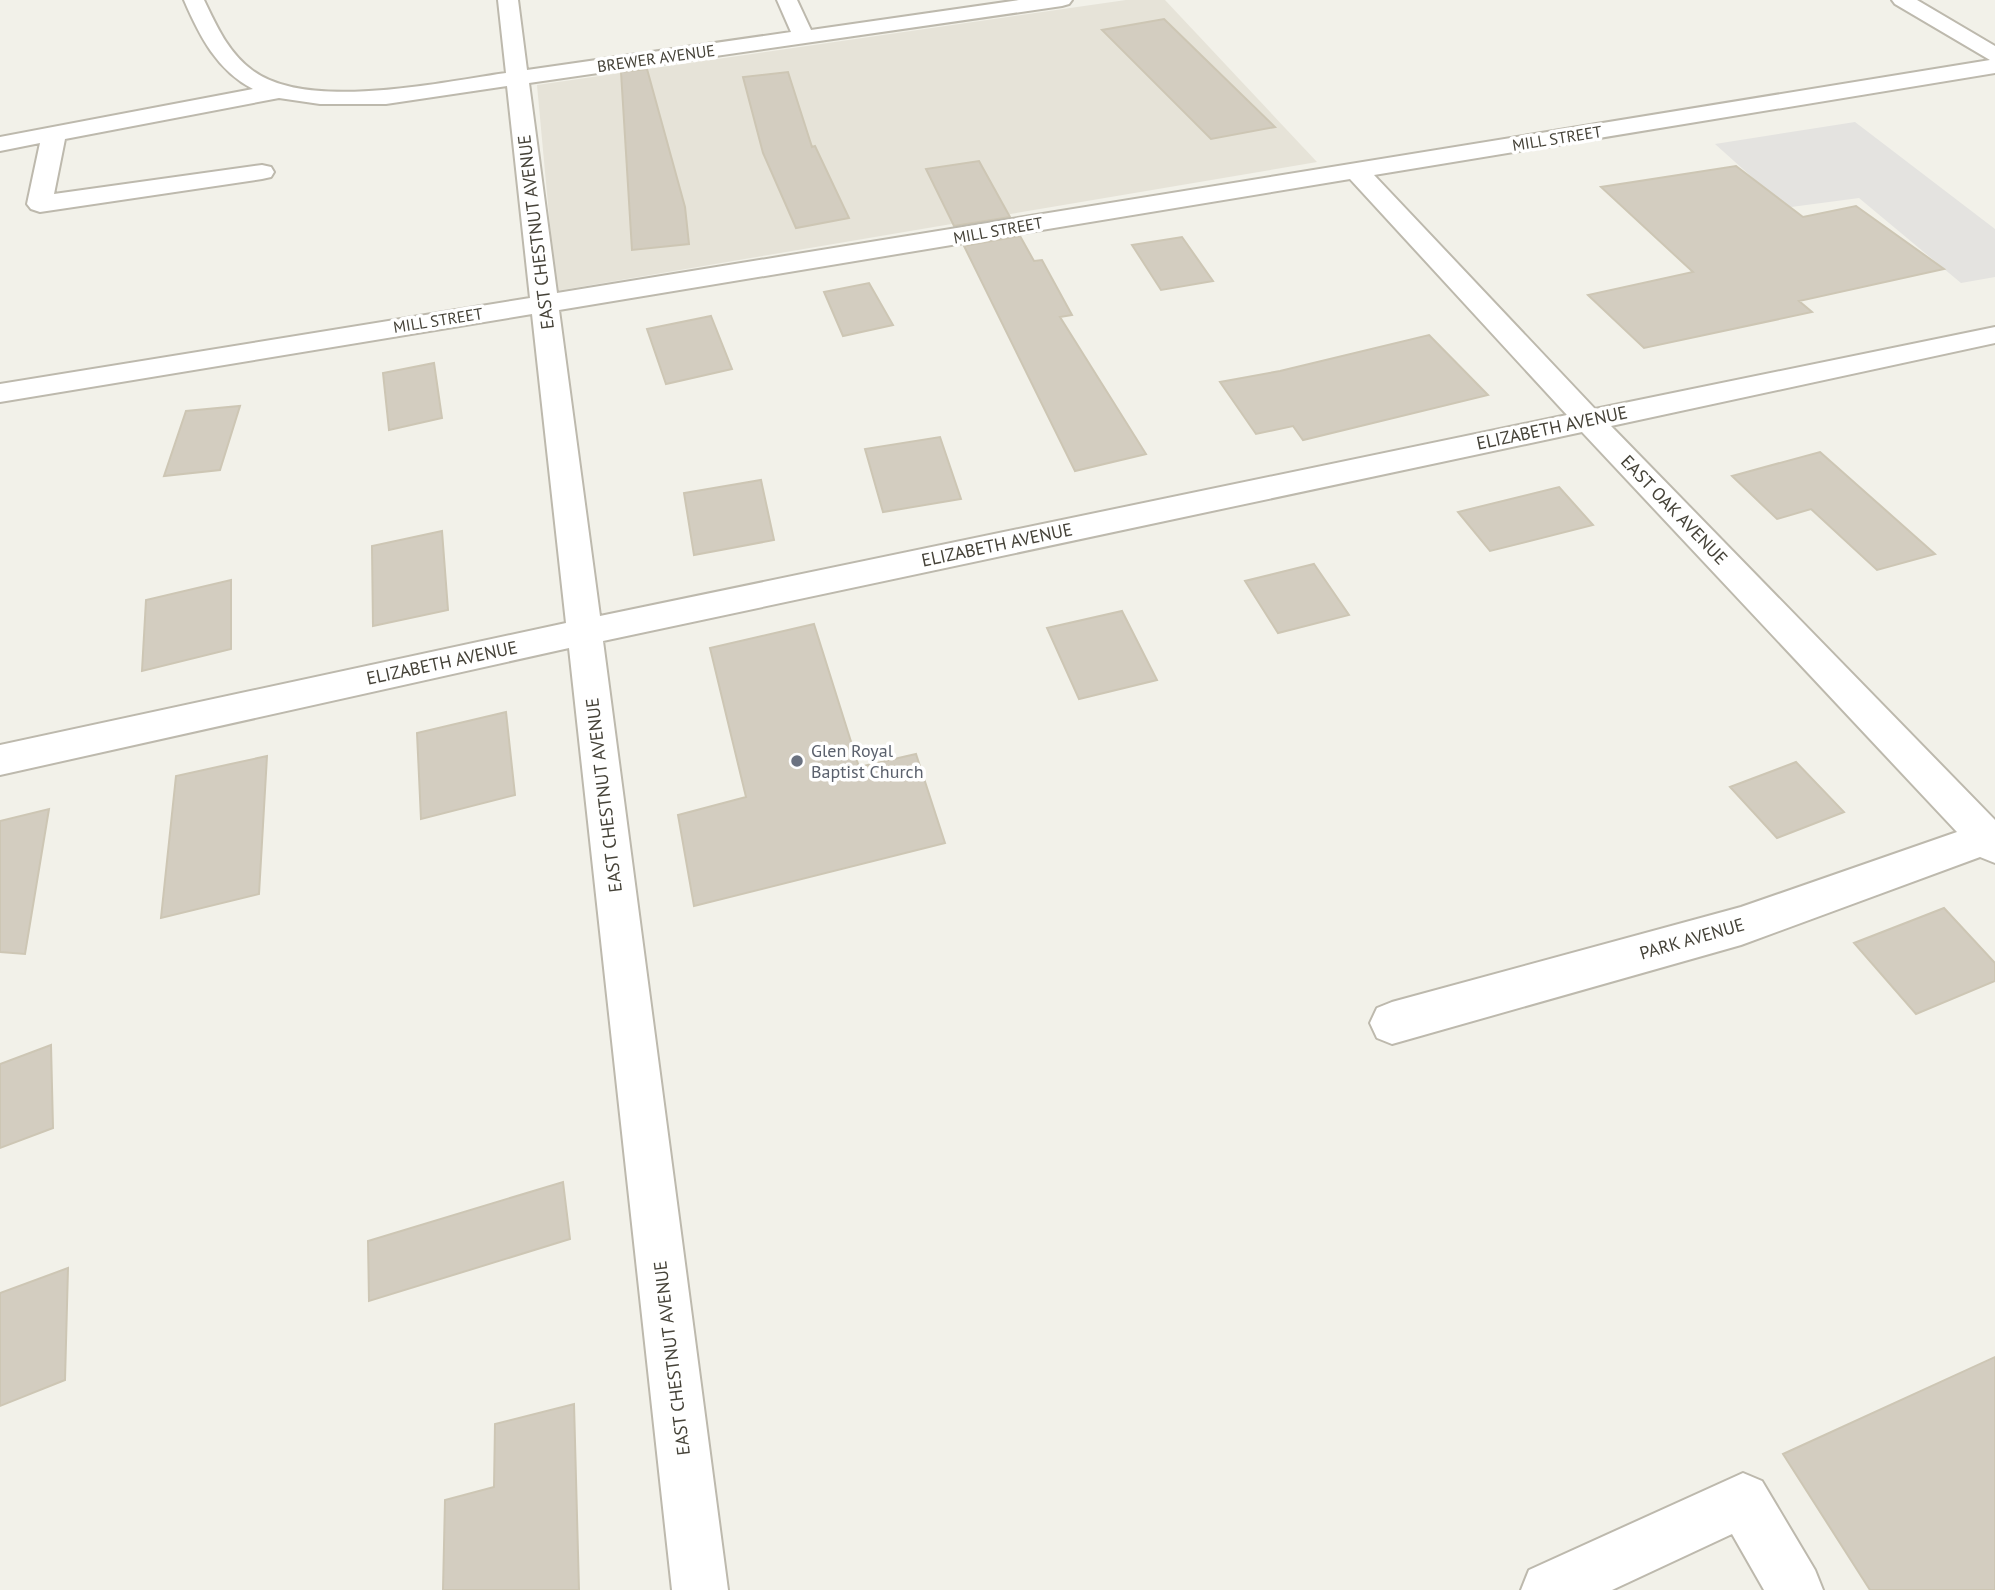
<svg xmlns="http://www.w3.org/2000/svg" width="1995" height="1590" viewBox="0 0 1995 1590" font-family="'PT Sans',sans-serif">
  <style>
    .residential { fill: #e6e3d8 }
    .parking { fill: #e4e3e0 }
    .building { fill: #d3cdc0; stroke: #cdc6b4; stroke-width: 2 }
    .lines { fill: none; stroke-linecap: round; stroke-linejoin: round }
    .minor-casing { stroke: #bdb9ad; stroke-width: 4 }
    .minor { fill: #fff; fill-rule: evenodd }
    .worship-dot { fill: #6b7280; stroke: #fff; stroke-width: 2.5 }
    .labels { text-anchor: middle; stroke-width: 7; stroke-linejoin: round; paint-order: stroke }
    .far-street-label { font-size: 16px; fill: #454238; stroke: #fff }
    .street-label { font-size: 18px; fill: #454238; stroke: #fff }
    .worship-label { font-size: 18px; fill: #5b616d; stroke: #fff; text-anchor: start }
  </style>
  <rect width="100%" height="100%" fill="#f2f1e9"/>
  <path class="residential" d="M1126 0H1165L1317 162 556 291 537 85Z"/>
  <path class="parking" d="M1855 122 1995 229V277L1961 283 1859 198 1754 212 1753 178 1715 144Z"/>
  <path class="building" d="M1164 19 1275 127 1211 139 1102 30Z
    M647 69 685 207 689 244 632 250 621 72Z
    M788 72 812 147 815 146 849 218 796 228 763 153 743 77Z
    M979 161 1010 217 954 226 926 169Z
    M1736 166 1803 217 1856 206 1944 269 1799 301 1812 312 1644 348 1588 295 1693 272 1601 187Z
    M1020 236 1034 261 1042 260 1072 315 1060 317 1146 454 1075 471 964 246Z
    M1182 237 1213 281 1161 290 1132 245Z
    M869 283 893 325 843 336 824 292Z
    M711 316 732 369 666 384 647 329Z
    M1429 335 1488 395 1303 440 1293 426 1256 434 1220 382 1280 371Z
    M434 363 442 418 389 430 383 373Z
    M240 406 220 470 164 476 186 411Z
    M940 437 961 499 883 512 865 449Z
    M1820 452 1935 554 1877 570 1811 509 1777 519 1732 476Z
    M761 480 774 540 694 555 684 493Z
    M1559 487 1593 525 1490 551 1458 512Z
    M442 531 448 610 373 626 372 546Z
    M1314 564 1349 615 1278 633 1245 581Z
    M231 580V649L142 671 146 600Z
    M1122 611 1157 680 1079 699 1047 628Z
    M814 624 859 767 916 754 945 843 694 906 678 815 746 797 710 648Z
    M506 712 515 795 421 819 417 733Z
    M267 756 259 894 161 918 176 776Z
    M1796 762 1844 812 1777 838 1730 787Z
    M49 809 25 954 0 952V821Z
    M1944 908 1995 963V981L1916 1014 1854 943Z
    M51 1045 53 1128 0 1148V1064Z
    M563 1182 570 1239 369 1301 368 1241Z
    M68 1268 65 1380 0 1406V1293Z
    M1995 1357V1590H1870L1783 1454Z
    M574 1404 579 1590H443L445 1500 494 1487 495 1424Z"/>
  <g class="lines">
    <g class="minor-casing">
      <path id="minor" d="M184 0H204C217 27 228 52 252 70 307 112 441 82 506 73L498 0H518L527 70 791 32 777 0H797L811 30 1019 0H1072L1069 4 1062 6 529 83 557 293 1990 60 1895 4 1892 0H1917L1995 46V73L1374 175 1595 409 1995 327V343L1611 426 1995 820V863L1980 857 1741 945 1392 1044 1377 1038 1370 1023 1377 1008 1392 1002 1741 907 1957 832 1582 432 603 641 728 1590H672L569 648 0 775V745L566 623 532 314 0 402V384L530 298 507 86 386 104H320L279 98 65 139 54 194 262 165 271 167 274 172 271 177 262 179 40 212 31 209 27 204 40 143 0 151V137L253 89C217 70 200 37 184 0ZM1350 179 1567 415 600 616 559 310Z
        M1743 1473 1762 1481 1815 1570 1823 1590H1764L1732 1534 1612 1590H1521L1529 1570Z"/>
    </g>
    <use href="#minor" class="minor"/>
  </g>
  <circle class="worship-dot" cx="797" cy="761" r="7"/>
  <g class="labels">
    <g class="far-street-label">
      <text transform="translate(656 58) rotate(-8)" y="6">BREWER AVENUE</text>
      <text transform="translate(1557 138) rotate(-9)" y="6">MILL STREET</text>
      <text transform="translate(998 230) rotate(-10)" y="6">MILL STREET</text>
      <text transform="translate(438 320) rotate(-9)" y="6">MILL STREET</text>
    </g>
    <g class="street-label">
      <text transform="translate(536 232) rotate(-97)" y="6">EAST CHESTNUT AVENUE</text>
      <text transform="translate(1552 428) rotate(-12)" y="6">ELIZABETH AVENUE</text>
      <text transform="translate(1674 510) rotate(46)" y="6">EAST OAK AVENUE</text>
      <text transform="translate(997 545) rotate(-12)" y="6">ELIZABETH AVENUE</text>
      <text transform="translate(442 663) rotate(-12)" y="6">ELIZABETH AVENUE</text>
      <text transform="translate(604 795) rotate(-97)" y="6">EAST CHESTNUT AVENUE</text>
      <text transform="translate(1692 939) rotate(-16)" y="6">PARK AVENUE</text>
      <text transform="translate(672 1358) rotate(-97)" y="6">EAST CHESTNUT AVENUE</text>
    </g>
    <g class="worship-label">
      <text x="811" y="757">Glen Royal<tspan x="811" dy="21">Baptist Church</tspan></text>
    </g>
  </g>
</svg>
